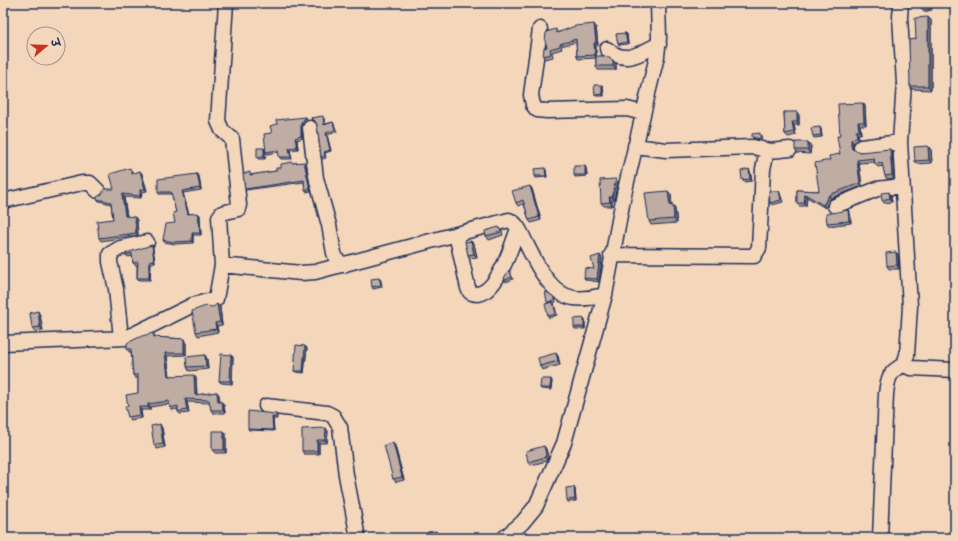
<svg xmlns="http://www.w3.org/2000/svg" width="958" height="541" viewBox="0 0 958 541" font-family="'Shantell Sans','Playpen Sans Deva',sans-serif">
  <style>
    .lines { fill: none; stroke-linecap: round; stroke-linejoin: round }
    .minor-casing { stroke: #1b2f5e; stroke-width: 17 }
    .minor { stroke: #f4d6ba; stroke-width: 14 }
    .wall { fill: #a4958d; stroke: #1b2f5e }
    .shaded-wall { fill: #867973; stroke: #1b2f5e }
    .building { fill: #bfada4; stroke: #1b2f5e }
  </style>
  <rect width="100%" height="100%" fill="#f4d6ba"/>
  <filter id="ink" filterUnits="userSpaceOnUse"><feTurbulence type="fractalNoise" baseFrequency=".025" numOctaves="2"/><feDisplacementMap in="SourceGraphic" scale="8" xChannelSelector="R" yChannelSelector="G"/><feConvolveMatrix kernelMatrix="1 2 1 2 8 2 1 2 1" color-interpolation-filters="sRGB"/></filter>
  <g filter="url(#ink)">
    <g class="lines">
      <g class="minor-casing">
        <path id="minor" d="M901 3 900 17 904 83 900 142 910 306 907 355 905 361 906 366 911 368 955 370
          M540 29 531 95 533 105 537 110 547 111 627 109 643 113
          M607 49C626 65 639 54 659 44
          M310 128 316 178 329 225 334 253 336 259 344 265
          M635 146 666 150 753 147 770 151 790 149
          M861 147 900 142
          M3 201 82 183H90L98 191
          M835 206 877 189 902 186
          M456 234 468 288 470 292C494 305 513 243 518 228
          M611 255 754 256 759 248 763 169 767 150
          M222 265 301 273 315 272 509 220C517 223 520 231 524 239 534 259 549 295 574 298 584 300 595 297 605 295
          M121 338 116 289 110 262V254L120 248 147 242
          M3 343 126 338 193 305 208 301 213 302 216 299 222 265 219 217 222 213 238 209 239 205 232 139 222 130 218 121 226 3
          M266 406 327 413 333 416 340 427 346 475 358 538
          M504 538 522 523 536 506 564 443 605 295 624 194 657 56 659 38 658 3
          M880 538 886 394C888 377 889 372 905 364"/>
      </g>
      <use href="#minor" class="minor"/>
    </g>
    <path class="wall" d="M930 3 932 10 924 12 922 10Z
      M928 17 931 20V90L912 89 910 86 916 39Z
      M596 27 598 45 596 46V56L616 64V70H598L596 66V58L578 59 577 56 576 42 561 46 562 49 552 52 553 57 544 59 543 56 547 47 558 32Z
      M625 33 627 34 628 44 619 45 618 44Z
      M602 85 603 86 604 96H596L595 95Z
      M863 103 865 106 866 125H860L861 134H858L859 139 853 143V150L860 152H892L894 178 887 179 885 176 883 166 878 167 875 164V162L859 163 862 186 831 198 825 208 807 197 806 206H799L797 203V190L819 191 830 160 840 154V136Z
      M784 112 799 115V125H794L796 135 788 137 785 134Z
      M306 117 307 119 302 125 303 138 297 140 298 149 290 150 292 159H281L279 157V152L267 154 266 152 272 133Z
      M311 118H324L325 124 333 122 334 124 337 132 327 135 331 151 325 153 326 158 322 159 321 157 317 125 316 122 312 120Z
      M821 129 822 137 814 138 813 136Z
      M761 135 762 140 754 139 752 137Z
      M811 146 810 154 797 153 795 150Z
      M928 146 931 150 932 163 917 164 915 161Z
      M264 148 265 150V159H258L257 157Z
      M293 163H306L311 191 306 192 305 190 304 182 246 190 245 189 251 174V175L276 171 281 168Z
      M586 168 587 176 575 177 574 175Z
      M546 170 547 177 536 178 535 176Z
      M132 171 133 174 140 171 142 174 147 191 142 192 141 198 124 197 127 216 137 220 138 235 101 241 99 238 113 219 111 204 99 201 97 199 102 194 114 189Z
      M750 171 752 181 744 182 742 180Z
      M197 174 199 176 201 190 183 193 189 214 200 215 201 235H193V243L175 244 164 242 163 240 175 223 176 212 172 194H159L158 192Z
      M618 182 614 200 612 201V206H604L601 203Z
      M530 186 532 189 541 220 531 223 529 220 524 204 518 206 516 203Z
      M668 191 671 194 672 206 675 209 677 223 651 225 649 221Z
      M779 191 780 193 783 202 772 205 770 203Z
      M891 196 892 202 884 203 882 200Z
      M848 210 850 213 851 223 829 226 827 223Z
      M502 231 503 235 489 240 486 236Z
      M474 244 477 257 470 258 468 255Z
      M152 245 153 248 155 262 151 263 150 280H139L137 278V265H135L133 263V256L128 257 126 255Z
      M896 252 898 255 899 269H889L887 266Z
      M602 258 599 282 586 280 584 278 594 269Z
      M509 270 513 279 506 282 505 280Z
      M379 278 381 280 382 287 373 289 372 287Z
      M554 297 555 299 556 302 554 303 557 315 549 318 548 316V303L547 302Z
      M220 307 222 325 217 326 218 332 198 336 196 332Z
      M40 315 43 331 35 332 32 328Z
      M585 320V329H575L574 327Z
      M153 333 156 337 184 339 186 342V355L167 356 170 376 196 378 197 395 217 392 219 395 220 402 224 405 225 413H213L211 410 210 403 187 402 189 413 180 414 178 412V409L172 410 170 408 169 404 150 407V410H141L142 418 130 420 128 417V406L138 393V378H135L133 375 131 352H129L127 349Z
      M305 346 307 348 304 373 296 372 294 371Z
      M205 355 207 359 208 369 189 371 187 367Z
      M558 356 560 365 542 370 540 366Z
      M233 357 232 384 221 383 219 381Z
      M552 381 551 390 541 389 540 388Z
      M276 414 277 416V419H273L274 431 249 430 248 429Z
      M162 428 165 447 157 449 154 445Z
      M224 431 226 434V453H215L212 450Z
      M328 431 327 443H319V454H304L302 451Z
      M393 443 395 446 404 480 396 482 393 479Z
      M544 446 546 449 548 457 547 461 531 465 528 462Z
      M575 489 576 501 568 502 567 500Z"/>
    <path class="shaded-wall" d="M928 17 931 20V90L928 86Z
      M594 24 596 27 598 45 596 43Z
      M625 33 627 34 628 44 627 42Z
      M594 43 596 46V58L595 55Z
      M613 60 616 64V70L613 66Z
      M602 85 603 86 604 96 602 94Z
      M863 103 865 106 866 125 864 122Z
      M797 112 799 115V125L797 122Z
      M306 117 307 119 302 125 303 138 301 136V123Z
      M792 122 794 125 796 135 794 132Z
      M858 122 860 125 861 134 859 131Z
      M820 127 821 129 822 137 821 135Z
      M856 131 858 134 859 139 857 136Z
      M326 133 327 135 331 151 330 150Z
      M295 138 297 140 298 149 297 147Z
      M851 140 853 143V148L855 152 851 145Z
      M808 142 811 146 810 154 808 150Z
      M928 146 931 150 932 163 929 160Z
      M264 148 265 150V159L264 157Z
      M289 148 290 150 292 159 291 157Z
      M890 149 892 152 894 178 892 175Z
      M857 160 859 163 862 186 860 183Z
      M304 162 306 163 311 191 310 189Z
      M585 166 586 168 587 176 585 175Z
      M545 168 546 170 547 177 546 176Z
      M749 169 750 171 752 181 750 179Z
      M140 171 142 174 147 191 145 189Z
      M197 174 199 176 201 190 200 188Z
      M616 179 618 182 614 200 612 197Z
      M530 186 532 189 541 220 539 217Z
      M140 190 142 192 141 198 140 196Z
      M182 191 183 193 189 216 188 214Z
      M668 191 671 194 672 209 670 206Z
      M889 192 891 196 892 202 890 198Z
      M122 194 124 197 127 219 125 216Z
      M805 194 807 197 806 206 804 203Z
      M829 195 831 198 825 208 823 205Z
      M609 197 612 201V206L610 202Z
      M673 205 675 209 677 223 674 219Z
      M848 210 850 213 851 223 849 221Z
      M198 213 200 215 201 235 200 233Z
      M135 217 137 220 138 235 136 233Z
      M192 233 193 235V243L192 241Z
      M471 241 474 244 477 257 474 254Z
      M152 245 153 248 155 262 154 260Z
      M896 252 898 255 899 269 897 265Z
      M600 255 602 258 599 282 597 279Z
      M149 261 151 263 150 280 149 278Z
      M217 304 220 307 222 325 220 322Z
      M38 311 40 315 43 331 40 327Z
      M584 318 585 320V329L584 327Z
      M215 323 217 326 218 332 216 329Z
      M184 339 186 342V355L184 353Z
      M305 346 307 348 304 373 303 371Z
      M165 353 167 356 170 379 168 376Z
      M556 353 558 356 560 365 558 361Z
      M205 355 207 359 208 369 206 366Z
      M231 355 233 357 232 384 230 381Z
      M194 375 196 378 197 398 195 395Z
      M551 379 552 381 551 390 550 388Z
      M217 392 219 395 220 405 218 402Z
      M185 399 187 402 189 413 187 410Z
      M222 402 224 405 225 413 223 410Z
      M148 404 150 407V410L148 407Z
      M139 407 141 410 142 418 140 415Z
      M272 417 273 419 274 431 273 430Z
      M160 424 162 428 165 447 163 444Z
      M326 428 328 431 327 443 325 440Z
      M224 431 226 434V453L224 450Z
      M317 440 319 443V454L317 451Z
      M393 443 395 446 404 480 402 477Z
      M544 446 546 449 548 457 547 461 545 457Z
      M574 487 575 489 576 501 575 499Z
      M436 531 438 534 439 538H437Z"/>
    <path class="building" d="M921 3H929L930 9 922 10Z
      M928 17V86H910L909 40 916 39 915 18Z
      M594 24 596 43H594L595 55 577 56 576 39 560 44V46L550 49 551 54 543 56 544 48 547 47 545 41 546 33 549 31 556 29 557 33 575 26Z
      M625 33 627 42 618 44 616 34Z
      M596 56H605L613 60V66H596Z
      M594 85H602V94L595 95Z
      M863 103 864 122H858L859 131H856L857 136 851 140V145L852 149 860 152 890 149 892 175 885 176 882 163 875 164 874 158 857 160 860 183 829 195 823 205 805 194 804 203H797V190L819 191 815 163 830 160 829 156 840 154 837 136H840L838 104Z
      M784 112H797V122H792L794 132 785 134Z
      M323 116 324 125 333 122 335 130 326 133 330 150 324 152 325 156 321 157 317 125 315 121 311 118Z
      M306 117 301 123V136L295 138 297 147 289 148 291 157H279L278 150 266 152 264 134 272 133 270 126 277 124 276 120Z
      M820 127 821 135 813 136 811 128Z
      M760 133V139L752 137V134Z
      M795 142H808V150H795Z
      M928 146 929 160 915 161 914 147Z
      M257 148H264V157H257Z
      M292 162V163L304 162 310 189 305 190 304 180 245 189 243 174 250 172V175L276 171V168H281V164Z
      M574 166H585V175H574Z
      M130 168 132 174 140 171 145 189 140 190V196L122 194 125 216 135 217 136 233 99 238 97 221 113 219 111 202 97 199V197L102 194 104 189H114L110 174Z
      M545 168 546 176H535L534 169Z
      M749 169 750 179 742 180 741 171Z
      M197 174 200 188 182 191 188 214 198 213 200 233H192V241L174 242 163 240 166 224 175 223 173 213 176 212 171 192H158V179Z
      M616 179 612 197H609L610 202 601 203 600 180Z
      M530 186 539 217 529 220 523 200 516 203 512 191Z
      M668 191 670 206 673 205 674 219 649 221 645 193Z
      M769 191H779L781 200 770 203Z
      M889 192 890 198 882 200 881 193Z
      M848 210 849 221 827 223 826 214Z
      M499 227 501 232 486 236 485 231Z
      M471 241 474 254 468 255 465 242Z
      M152 245 154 260 149 261V278H137L138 262 133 263 132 253 126 255V253Z
      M896 252 897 265 887 266 886 253Z
      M600 255 597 279 584 278 585 268 594 269 591 258Z
      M509 270 512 277 505 280 504 278Z
      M379 278 381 285 372 287 371 279Z
      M545 291 554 297V301L547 302Z
      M553 302 556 314 548 316 545 304Z
      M217 304 220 322 215 323 216 329 196 332 192 311 206 306 213 307Z
      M38 311 40 327 32 328 30 313Z
      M584 318V327H574V319Z
      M153 333 154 337 184 339V353H165L168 376 194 375 195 395 217 392 218 402H222L223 410H211L209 400 185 399 187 410 178 412V406L170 408 169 401 148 404V407H139L140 415 128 417 125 406H128L126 395 138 393V375H133L131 349H127V343L142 336Z
      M296 345 305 346 303 371H294Z
      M556 353 558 361 540 366 538 358Z
      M221 354 231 355 230 381H219Z
      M205 355 206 366 187 367 186 357Z
      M541 379H551L550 388H540Z
      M248 411 276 414V417H272L273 430 248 429Z
      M160 424 163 444 154 445 151 426Z
      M326 428 325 440H317V451H302V429Z
      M212 431H224V450H212Z
      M393 443 402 477 393 479 384 445Z
      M544 446 546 454 545 457 528 462 526 451Z
      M574 487 575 499 567 500 566 488Z
      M436 531 437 538H429L428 532Z"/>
  </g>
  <rect width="958" height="541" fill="none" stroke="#f4d6ba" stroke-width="16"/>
  <rect x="8" y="8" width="942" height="525" fill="none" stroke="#1b2f5e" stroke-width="1.5" filter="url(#ink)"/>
  <g transform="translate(46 46) rotate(71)"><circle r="19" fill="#f4d6ba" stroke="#9d9395"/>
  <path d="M0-3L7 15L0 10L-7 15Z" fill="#c8321e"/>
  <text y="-6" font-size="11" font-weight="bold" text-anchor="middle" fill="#1b2f5e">उ</text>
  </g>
</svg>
